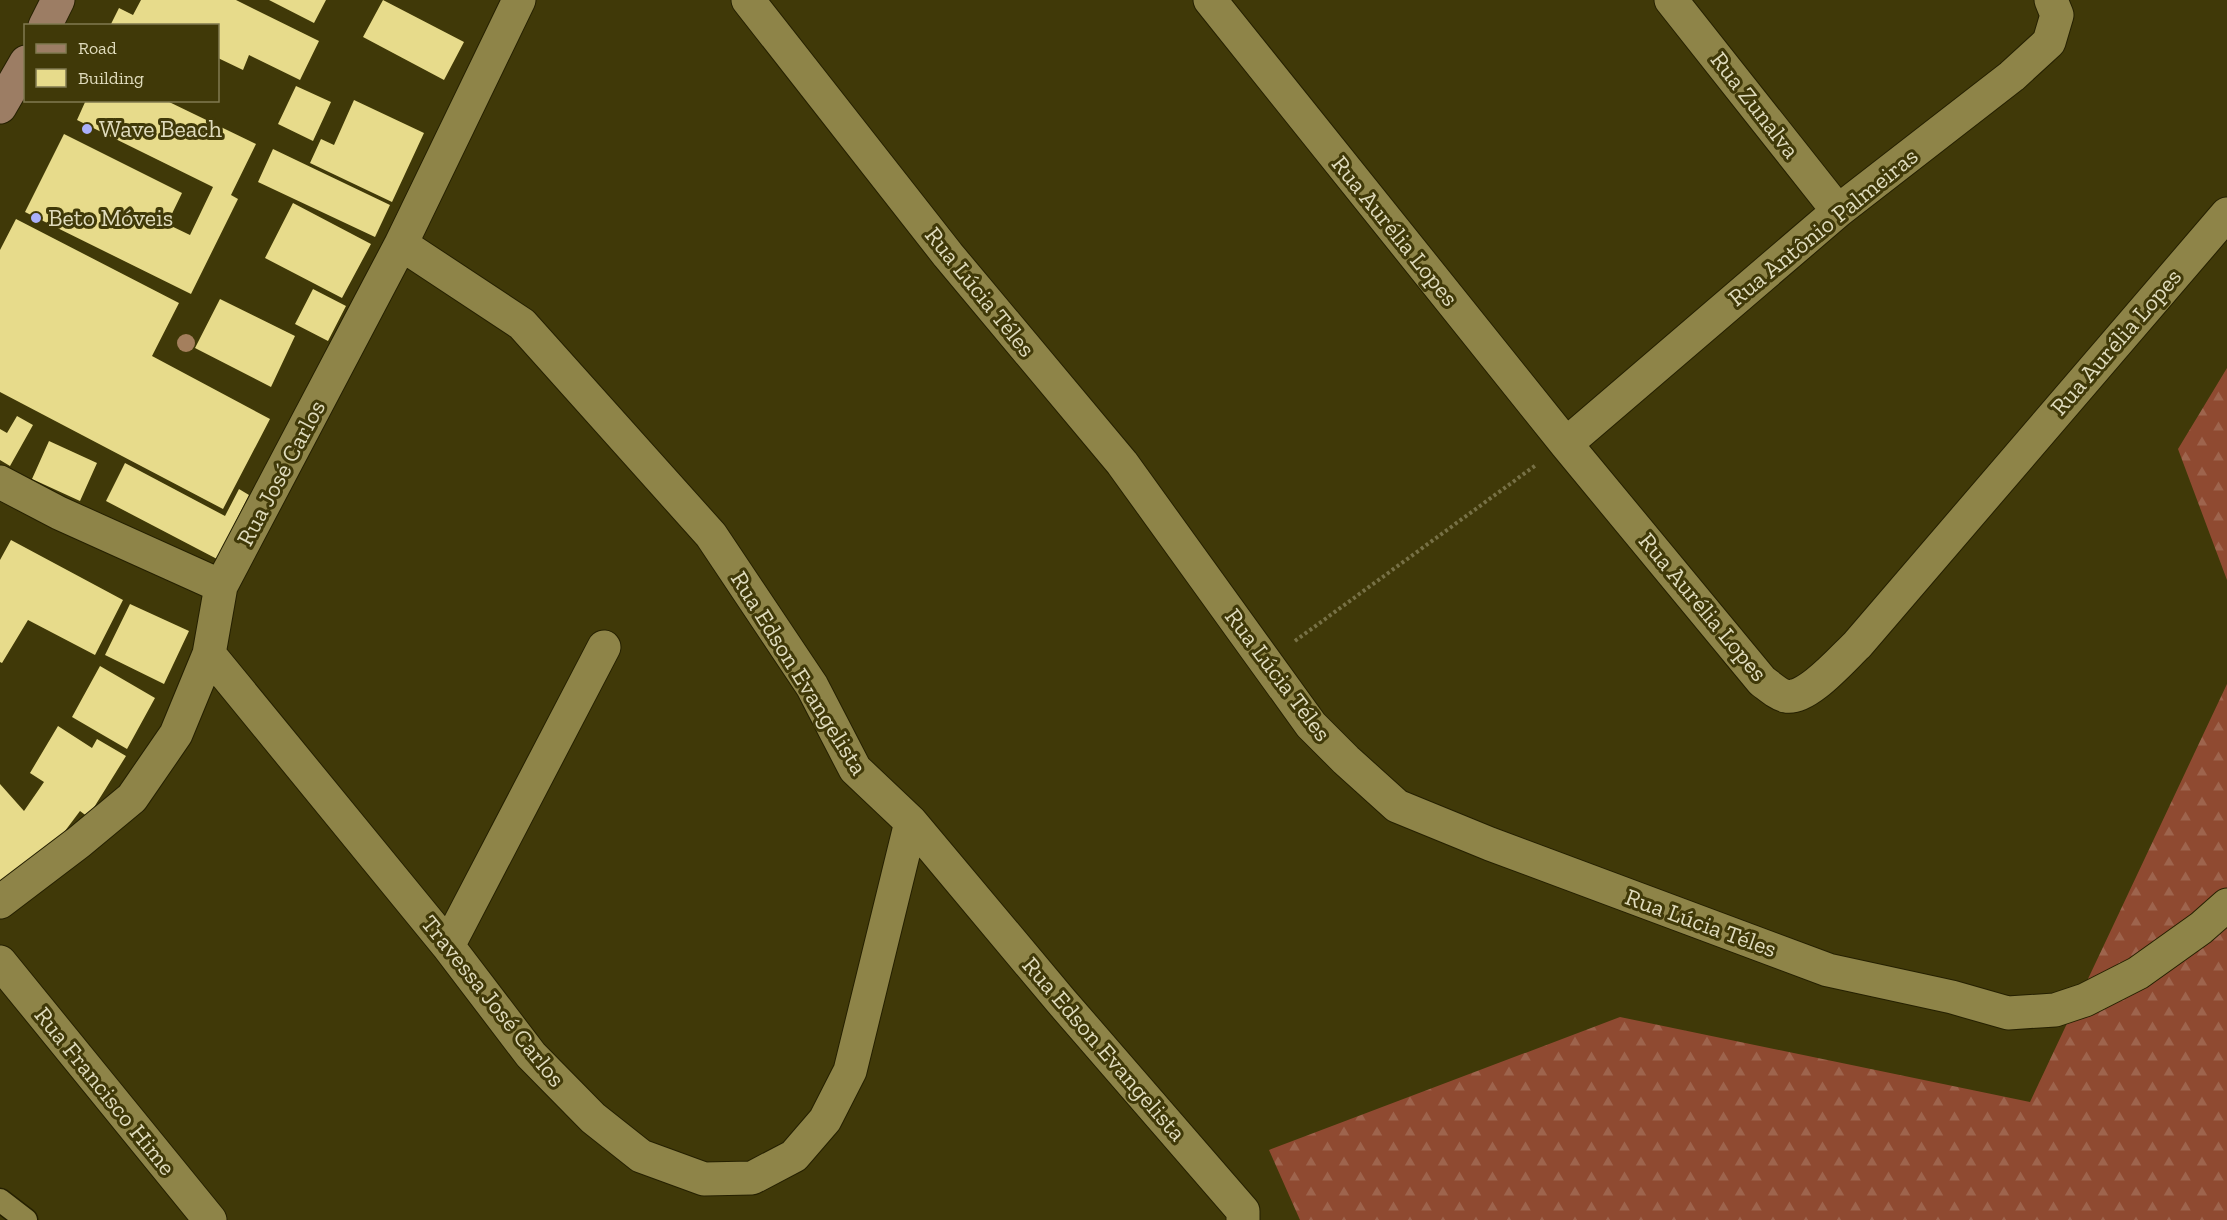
<svg xmlns="http://www.w3.org/2000/svg" width="2227" height="1220" viewBox="0 0 2227 1220" font-family="'Zilla Slab',serif">
  <style>
    .forest { fill: url(#forest-firs) }
    .building { fill: #e7db8b }
    .lines { fill: none; stroke-linecap: round; stroke-linejoin: round }
    .service-casing { stroke: #252001; stroke-width: 25 }
    .minor-casing { stroke: #252001; stroke-width: 35 }
    .secondary-casing { stroke: #252001; stroke-width: 35 }
    .path { stroke: #777146; stroke-width: 4; stroke-dasharray: 3 3; stroke-linecap: butt }
    .service { stroke: #8e8448; stroke-width: 22 }
    .minor { stroke: #8e8448; stroke-width: 33 }
    .secondary { stroke: #9c7d64; stroke-width: 33 }
    .tree { fill: #a47f5d }
    .poi-dot { fill: #aab0fb; stroke: #403908; stroke-width: 2 }
    .labels { text-anchor: middle; stroke-width: 6; stroke-linejoin: round; paint-order: stroke }
    .street-label { font-size: 24px; fill: #dfdbbc; stroke: #403908 }
    .poi-label { font-size: 24px; fill: #dfdbbc; stroke: #403908; text-anchor: start }
  </style>
  <defs>
    <pattern id="forest-firs" width="22" height="20" patternUnits="userSpaceOnUse" patternTransform="scale(1.5)"><rect width="22" height="20" fill="#8f4a31"/><path d="M5 1l3.5 6h-7zM16 11l3.5 6h-7z" fill="#9e644d"/></pattern>
  </defs>
  <rect width="100%" height="100%" fill="#403908"/>
  <path class="forest" d="M2227 368V580L2178 449Z
    M2227 684V1220H1300L1269 1150 1620 1017 2030 1102Z"/>
  <path class="building" d="M141 0H236L319 41 300 80 249 55 243 70 218 58V26H110L119 8 133 15Z
    M269 0H326L314 23Z
    M383 0 464 42 444 80 363 37Z
    M296 86 331 102 313 141 278 124Z
    M86 100H165L256 144 231 195 238 199 191 294 25 212 64 134 182 193 167 224 190 235 213 187 77 120Z
    M354 100 424 133 392 202 310 163 321 139 334 145Z
    M273 149 390 205 375 237 258 182Z
    M293 203 371 244 342 298 265 258Z
    M16 219 179 303 152 356 270 419 223 509 0 392V250Z
    M313 289 346 306 328 341 295 324Z
    M220 299 295 336 271 387 195 348Z
    M17 416 33 425 10 466 0 460V429L7 433Z
    M49 441 97 463 80 501 32 479Z
    M125 463 225 516 239 489 249 495 217 559 106 501Z
    M11 540 123 600 95 655 28 620 2 663 0 662V560Z
    M130 604 189 631 164 684 105 655Z
    M100 666 155 698 127 749 72 717Z
    M58 726 92 748 97 739 126 756 88 817 80 811 59 839 0 886V784L24 811 44 782 30 773Z"/>
  <g class="lines">
    <g class="service-casing">
      <path id="service" d="M0 1200 26 1220"/>
    </g>
    <g class="minor-casing">
      <path id="minor" d="M748 0 948 255 1122 463 1311 725 1346 760 1397 806 1490 844 1828 970 1952 997 2008 1013 2055 1010 2085 1000 2138 973 2201 928 2227 905
        M1210 0 1566 444 1762 681C1769 686 1779 695 1786 696 1806 701 1843 658 1857 645L2227 214
        M1671 0 1838 211
        M401 244 522 324 711 535 812 686 855 769 911 822 1061 1001 1243 1211V1220
        M1566 444 1838 211 2012 76 2049 42 2057 15 2051 0
        M0 482 59 513 221 586
        M209 654 448 946 531 1055 593 1118 641 1156 704 1179 752 1178 794 1156 825 1120 850 1071 911 822
        M0 902 79 842 132 798 176 734 209 654 221 586 401 244 519 0
        M448 946 604 647
        M0 962 210 1220"/>
    </g>
    <g class="secondary-casing">
      <path id="secondary" d="M45 26 58 0
        M0 107 26 62"/>
    </g>
    <path class="path" d="M1295 641 1536 465"/>
    <use href="#service" class="service"/>
    <use href="#minor" class="minor"/>
    <use href="#secondary" class="secondary"/>
  </g>
  <circle class="tree" cx="186" cy="343" r="9"/>
  <g class="poi-dot">
    <circle cx="87" cy="129" r="6"/>
    <circle cx="36" cy="218" r="6"/>
  </g>
  <g class="labels">
    <g class="street-label">
      <text transform="translate(1755 105) rotate(52)" y="8">Rua Zunalva</text>
      <text transform="translate(1823 227) rotate(-39)" y="8">Rua Antônio Palmeiras</text>
      <text transform="translate(1395 231) rotate(51)" y="8">Rua Aurélia Lopes</text>
      <text transform="translate(980 292) rotate(51)" y="8">Rua Lúcia Téles</text>
      <text transform="translate(2116 342) rotate(-49)" y="8">Rua Aurélia Lopes</text>
      <text transform="translate(281 473) rotate(-62)" y="8">Rua José Carlos</text>
      <text transform="translate(1703 607) rotate(50)" y="8">Rua Aurélia Lopes</text>
      <text transform="translate(799 673) rotate(58)" y="8">Rua Edson Evangelista</text>
      <text transform="translate(1278 675) rotate(53)" y="8">Rua Lúcia Téles</text>
      <text transform="translate(1701 923) rotate(20)" y="8">Rua Lúcia Téles</text>
      <text transform="translate(493 1001) rotate(51)" y="8">Travessa José Carlos</text>
      <text transform="translate(1104 1049) rotate(49)" y="8">Rua Edson Evangelista</text>
      <text transform="translate(105 1091) rotate(51)" y="8">Rua Francisco Hime</text>
    </g>
    <g class="poi-label">
      <text x="99" y="137">Wave Beach</text>
      <text x="48" y="226">Beto Móveis</text>
    </g>
  </g>
  <rect x="24" y="24" width="195" height="78" fill="#403908" stroke="#807a50" stroke-width="1.5"/>
  <rect x="36" y="44" width="30" height="9" fill="#9c7d64" stroke="#807a50" stroke-width="1.5"/>
  <text x="78" y="54" font-size="18" fill="#dfdbbc">Road</text>
  <rect x="36" y="69" width="30" height="18" fill="#e7db8b" stroke="#807a50" stroke-width="1.5"/>
  <text x="78" y="84" font-size="18" fill="#dfdbbc">Building</text>
</svg>
